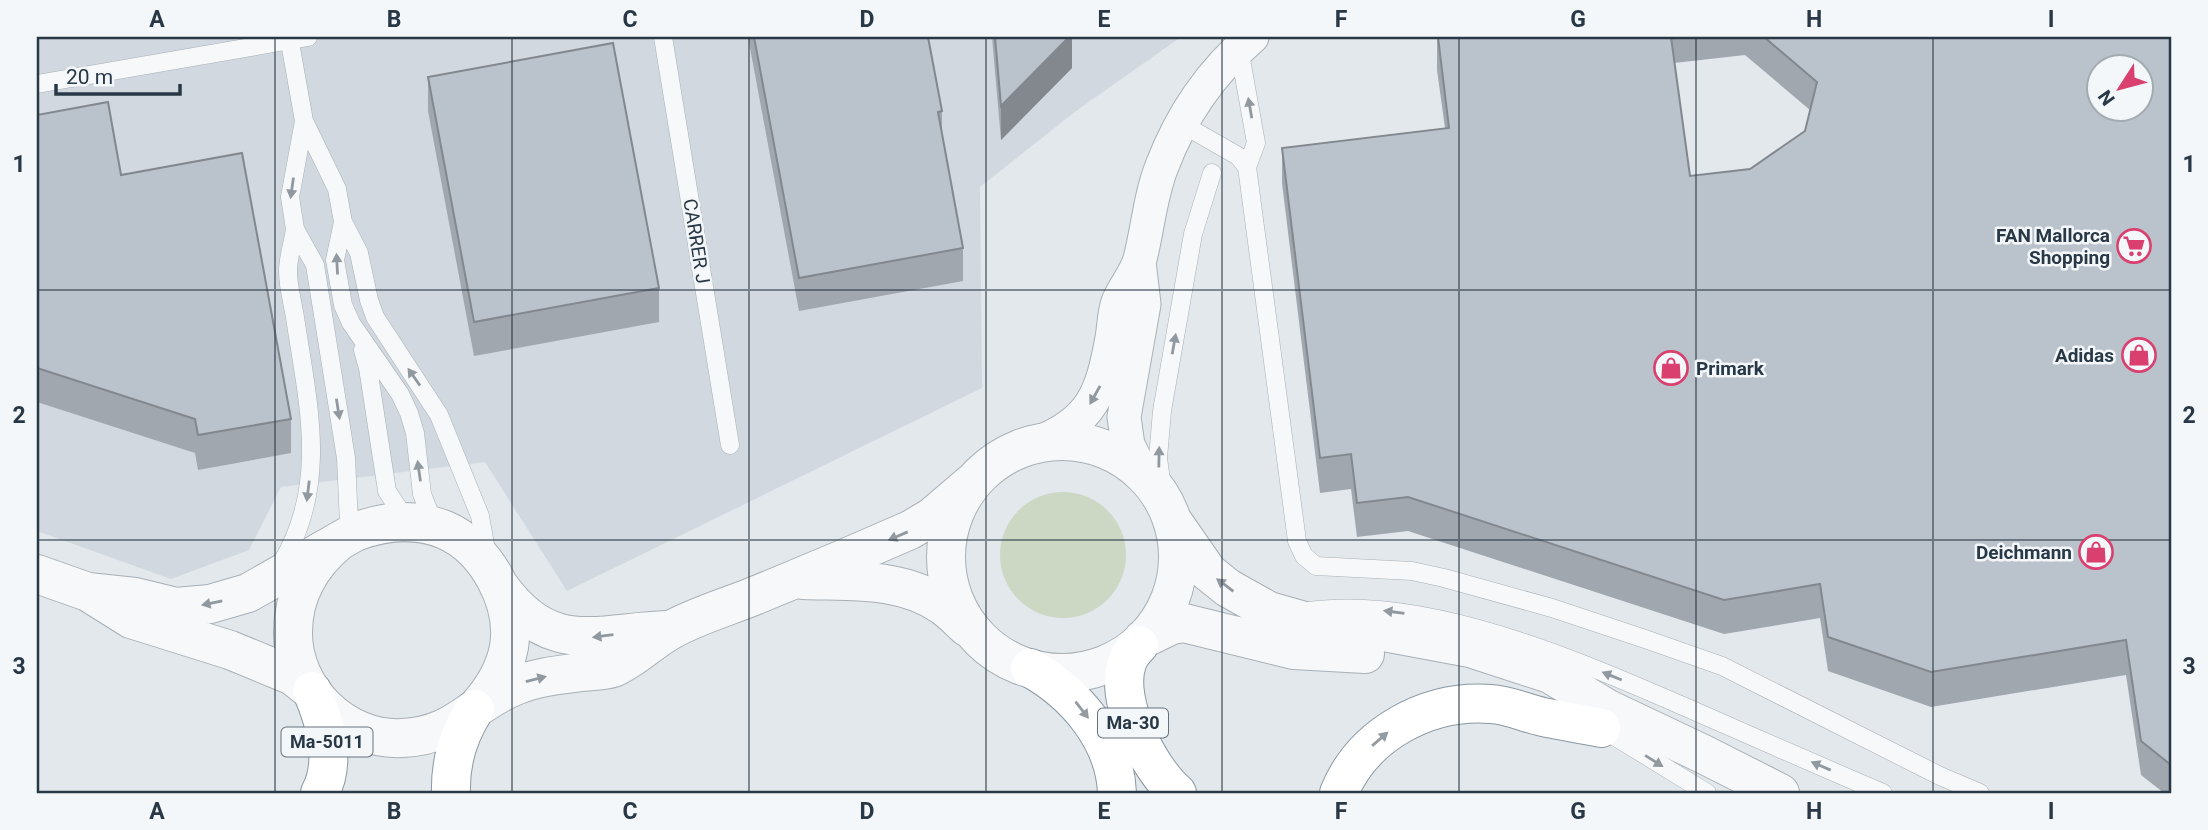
<svg xmlns="http://www.w3.org/2000/svg" width="2208" height="830" viewBox="0 0 2208 830" font-family="Roboto,sans-serif">
  <style>
    .built { fill: #d1d8df }
    .green { fill: #ccd7c4 }
    .lines { fill: none; stroke-linecap: round; stroke-linejoin: round }
    .service-casing { stroke: #a7b0b7; stroke-width: 19 }
    .minor-casing { stroke: #a7b0b7; stroke-width: 35 }
    .tertiary-casing { stroke: #a7b0b7; stroke-width: 40 }
    .trunk-casing { stroke: #8998a4; stroke-width: 40 }
    .service { stroke: #f7f8fa; stroke-width: 18 }
    .minor { stroke: #f7f8fa; stroke-width: 33 }
    .tertiary { stroke: #f7f8fa; stroke-width: 38 }
    .trunk { stroke: #fff; stroke-width: 38 }
    .wall { fill: #a0a7af; fill-rule: evenodd }
    .shaded-wall { fill: #82888e }
    .building { fill: #bac2cb; stroke: #82888e; stroke-width: 2; fill-rule: evenodd }
    .oneway { fill: #9098a0 }
    .oneway2 { fill: #949ca2 }
    .grid { fill: none; stroke: #293846; stroke-width: 2; stroke-opacity: 0.55 }
    .labels { text-anchor: middle; stroke-width: 5; stroke-linejoin: round; paint-order: stroke }
    .shield { fill: #f3f7f9; stroke: #66717c; stroke-width: 2 }
    .shield-label { font-size: 18px; font-weight: bold; fill: #293846 }
    .poi-label { font-size: 19px; font-weight: bold; fill: #293846; stroke: #f3f7f9; text-anchor: end }
    .street-label { font-size: 19px; fill: #293846; stroke: #f3f7f9 }
    .neatline { fill: none; stroke: #293846; stroke-width: 2.5 }
    .grid-label { font-size: 23px; text-anchor: middle; font-weight: bold; fill: #293846 }
  </style>
  <rect width="100%" height="100%" fill="#e3e8ec"/>
  <path class="built" d="M37 37H1181L1076 111 980 187 982 388 567 591 485 462 281 487 249 550 171 579 37 531Z"/>
  <path class="green" d="M1000 555a63 63 0 1 1 126 0a63 63 0 1 1-126 0Z"/>
  <g class="lines">
    <g class="service-casing">
      <path id="service" d="M289 37 304 121 337 189 343 222 335 260 343 305 351 323 400 394 409 413 415 433 422 494 431 517 438 525
        M663 37 730 445
        M1239 48 1256 143 1247 167 1297 541 1304 556 1316 566 1412 571 1444 578 1552 608 1645 639 1722 666 1940 776 1980 793
        M37 84 308 37
        M304 121 290 197 295 229 315 265 346 458 349 523 345 535
        M1182 124 1238 156 1247 167
        M343 222 359 253 369 300 375 317 439 415 480 516 487 556
        M363 350 368 368 387 491 400 511 412 520
        M1164 503 1158 458 1162 411 1193 234 1212 173
        M281 564C328 487 309 408 296 324 294 307 288 289 288 271 288 258 293 243 295 229
        M1309 611C1428 594 1584 663 1692 710 1756 738 1819 766 1883 793
        M1601 728 1707 793"/>
    </g>
    <g class="minor-casing">
      <path id="minor" d="M1139 262 1144 304 1124 417 1128 445 1142 473
        M1037 443C1092 422 1102 393 1112 338 1114 327 1114 313 1118 302 1124 287 1136 274 1140 259 1148 228 1150 196 1162 166 1181 116 1211 72 1252 37"/>
    </g>
    <g class="tertiary-casing">
      <path id="tertiary" d="M946 557a116 116 0 1 1 232 0a116 116 0 1 1-232 0Z
        M1174 523 1208 572 1228 588 1269 611 1340 631 1384 632 1470 648 1550 674 1608 709 1703 754 1780 793
        M339 541C310 565 293 594 293 632 292 689 344 741 402 738 456 736 470 704 515 686 537 677 559 675 582 672 591 671 604 671 613 668 634 659 651 641 671 630 696 616 727 607 754 596 806 575 858 553 910 530L932 517 973 482
        M37 574 88 592 131 619 230 650 293 676 312 691
        M803 580C851 582 902 577 943 606 952 612 960 621 968 628
        M500 587C550 656 594 633 666 630
        M88 592 135 597 176 607 210 604 248 593 355 532C384 521 416 518 445 530 487 548 516 603 509 647 505 669 493 689 479 705
        M1143 639 1172 625 1184 623 1294 650 1365 654"/>
    </g>
    <g class="trunk-casing">
      <path id="trunk" d="M1139 645C1134 650 1129 656 1127 663 1114 701 1149 769 1177 793
        M1030 668C1075 693 1115 739 1117 793
        M312 691C325 722 337 761 320 793
        M451 793C450 762 458 735 475 709
        M1339 793C1363 734 1428 699 1491 704 1509 705 1525 713 1543 717 1562 721 1582 724 1601 728"/>
    </g>
    <use href="#service" class="service"/>
    <use href="#minor" class="minor"/>
    <use href="#tertiary" class="tertiary"/>
    <use href="#trunk" class="trunk"/>
  </g>
  <path class="wall" d="M748 37H928L942 111V137L963 248V281L799 311Z
    M992 37H1072V68L1001 140Z
    M1437 37H2171V793H2164L2141 775 2126 675 1931 707 1828 671 1820 618 1724 634 1408 531 1357 537 1351 489 1320 493 1282 183V148L1445 128 1437 70ZM1745 55 1810 110 1805 131 1750 169 1690 176 1674 63Z
    M428 77 659 288V322L474 356 428 111Z
    M37 115 121 175 291 419V453L198 470 195 453 37 402Z"/>
  <path class="shaded-wall" d="M1069 37H1072V68L1001 140V106Z"/>
  <path class="building" d="M754 37H928L942 111 938 112 963 248 799 278Z
    M995 37H1069L1001 106Z
    M1438 37H1671L1690 176 1750 169 1805 131 1817 82 1764 37H2171V765L2141 741 2126 640 1931 672 1828 637 1820 584 1724 600 1408 497 1357 503 1351 454 1320 458 1282 148 1449 128ZM2099 66H2141V108H2099Z
    M613 43 659 288 474 322 428 77Z
    M108 102 121 175 242 153 291 419 198 435 195 419 37 368V115Z"/>
  <defs><path id="oneway-solid" d="M-6-.8H1V-3.2L6.5 0L1 3.2V.8H-6Z" transform="scale(1.75)"/></defs>
  <g class="oneway">
    <use href="#oneway-solid" transform="translate(1250 108) rotate(-100)"/>
    <use href="#oneway-solid" transform="translate(292 188) rotate(98)"/>
    <use href="#oneway-solid" transform="translate(337 264) rotate(-93)"/>
    <use href="#oneway-solid" transform="translate(1174 344) rotate(-80)"/>
    <use href="#oneway-solid" transform="translate(414 377) rotate(-125)"/>
    <use href="#oneway-solid" transform="translate(1095 395) rotate(119)"/>
    <use href="#oneway-solid" transform="translate(338 409) rotate(81)"/>
    <use href="#oneway-solid" transform="translate(1159 457) rotate(-89)"/>
    <use href="#oneway-solid" transform="translate(419 471) rotate(-98)"/>
    <use href="#oneway-solid" transform="translate(308 491) rotate(97)"/>
    <use href="#oneway-solid" transform="translate(898 536) rotate(157)"/>
    <use href="#oneway-solid" transform="translate(1225 585) rotate(-143)"/>
    <use href="#oneway-solid" transform="translate(212 603) rotate(168)"/>
    <use href="#oneway-solid" transform="translate(1394 612) rotate(-172)"/>
    <use href="#oneway-solid" transform="translate(603 636) rotate(173)"/>
    <use href="#oneway-solid" transform="translate(1612 676) rotate(-158)"/>
    <use href="#oneway-solid" transform="translate(536 679) rotate(-14)"/>
    <use href="#oneway-solid" transform="translate(1654 761) rotate(32)"/>
    <use href="#oneway-solid" transform="translate(1821 766) rotate(-157)"/>
  </g>
  <g class="oneway2">
    <use href="#oneway-solid" transform="translate(1082 710) rotate(52)"/>
    <use href="#oneway-solid" transform="translate(1380 739) rotate(-41)"/>
  </g>
  <path class="grid" d="M275 37V793M512 37V793M749 37V793M986 37V793M1222 37V793M1459 37V793M1696 37V793M1933 37V793M37 290H2171M37 540H2171"/>
  <defs>
    <g id="supermarket-ring" transform="scale(1.75)"><circle r="9.5" fill="#f3f7f9" stroke="#d9406f" stroke-width="1.5"/><path d="M-6-5.5h2.5l.6 2H6L4.5 2H-2.5L-4.4-4H-6ZM-1.5 3.2a1.3 1.3 0 1 0 .1 0ZM3 3.2a1.3 1.3 0 1 0 .1 0Z" fill="#d9406f"/></g>
    <g id="shop-ring" transform="scale(1.75)"><circle r="9.5" fill="#f3f7f9" stroke="#d9406f" stroke-width="1.5"/><path d="M-5-2.5h2.3a2.7 3.5 0 0 1 5.4 0H5L5.5 6h-11ZM-1.5-2.5h3a1.5 2.3 0 0 0-3 0Z" fill="#d9406f"/></g>
  </defs>
  <g fill-rule="evenodd">
    <use href="#supermarket-ring" x="2134" y="246"/>
    <use href="#shop-ring" x="2139" y="355"/>
    <use href="#shop-ring" x="1671" y="368"/>
    <use href="#shop-ring" x="2096" y="552"/>
  </g>
  <g class="labels">
    <g class="shield">
      <rect x="1098" y="708.5" width="70" height="29" rx="5"/>
      <rect x="281.5" y="727.5" width="91" height="29" rx="5"/>
    </g>
    <g class="shield-label">
      <text x="1133" y="729">Ma-30</text>
      <text x="327" y="748">Ma-5011</text>
    </g>
    <g class="poi-label">
      <text x="2110" y="242">FAN Mallorca<tspan x="2110" dy="22">Shopping</tspan></text>
      <text x="2114" y="362">Adidas</text>
      <text x="1696" y="375" text-anchor="start">Primark</text>
      <text x="2072" y="559">Deichmann</text>
    </g>
    <g class="street-label">
      <text transform="translate(697 241) rotate(81)" y="7">CARRER J</text>
    </g>
  </g>
  <rect width="2208" height="830" fill="none" stroke="#f3f7f9" stroke-width="77"/>
  <g transform="translate(2120 88) rotate(234)"><circle r="33" fill="#f3f7f9" stroke="#a2abb1" stroke-width="2"/>
  <path d="M0-5L12 26L0 18L-12 26Z" fill="#d9406f"/>
  <text y="-10" font-size="19" font-weight="bold" text-anchor="middle" fill="#293846">N</text>
  </g>
  <path d="M56 84v10h124v-10" fill="none" stroke="#293846" stroke-width="3.5"/>
  <text x="66" y="84" font-size="21" fill="#293846" stroke="#f3f7f9" stroke-width="5" paint-order="stroke">20 m</text>
  <rect x="38" y="38" width="2132" height="754" class="neatline"/>
  <g class="grid-label">
    <text x="157" y="27">A</text>
    <text x="394" y="27">B</text>
    <text x="630" y="27">C</text>
    <text x="867" y="27">D</text>
    <text x="1104" y="27">E</text>
    <text x="1341" y="27">F</text>
    <text x="1578" y="27">G</text>
    <text x="1814" y="27">H</text>
    <text x="2051" y="27">I</text>
    <text x="19" y="172">1</text>
    <text x="2189" y="172">1</text>
    <text x="19" y="423">2</text>
    <text x="2189" y="423">2</text>
    <text x="19" y="674">3</text>
    <text x="2189" y="674">3</text>
    <text x="157" y="819">A</text>
    <text x="394" y="819">B</text>
    <text x="630" y="819">C</text>
    <text x="867" y="819">D</text>
    <text x="1104" y="819">E</text>
    <text x="1341" y="819">F</text>
    <text x="1578" y="819">G</text>
    <text x="1814" y="819">H</text>
    <text x="2051" y="819">I</text>
  </g>
</svg>
